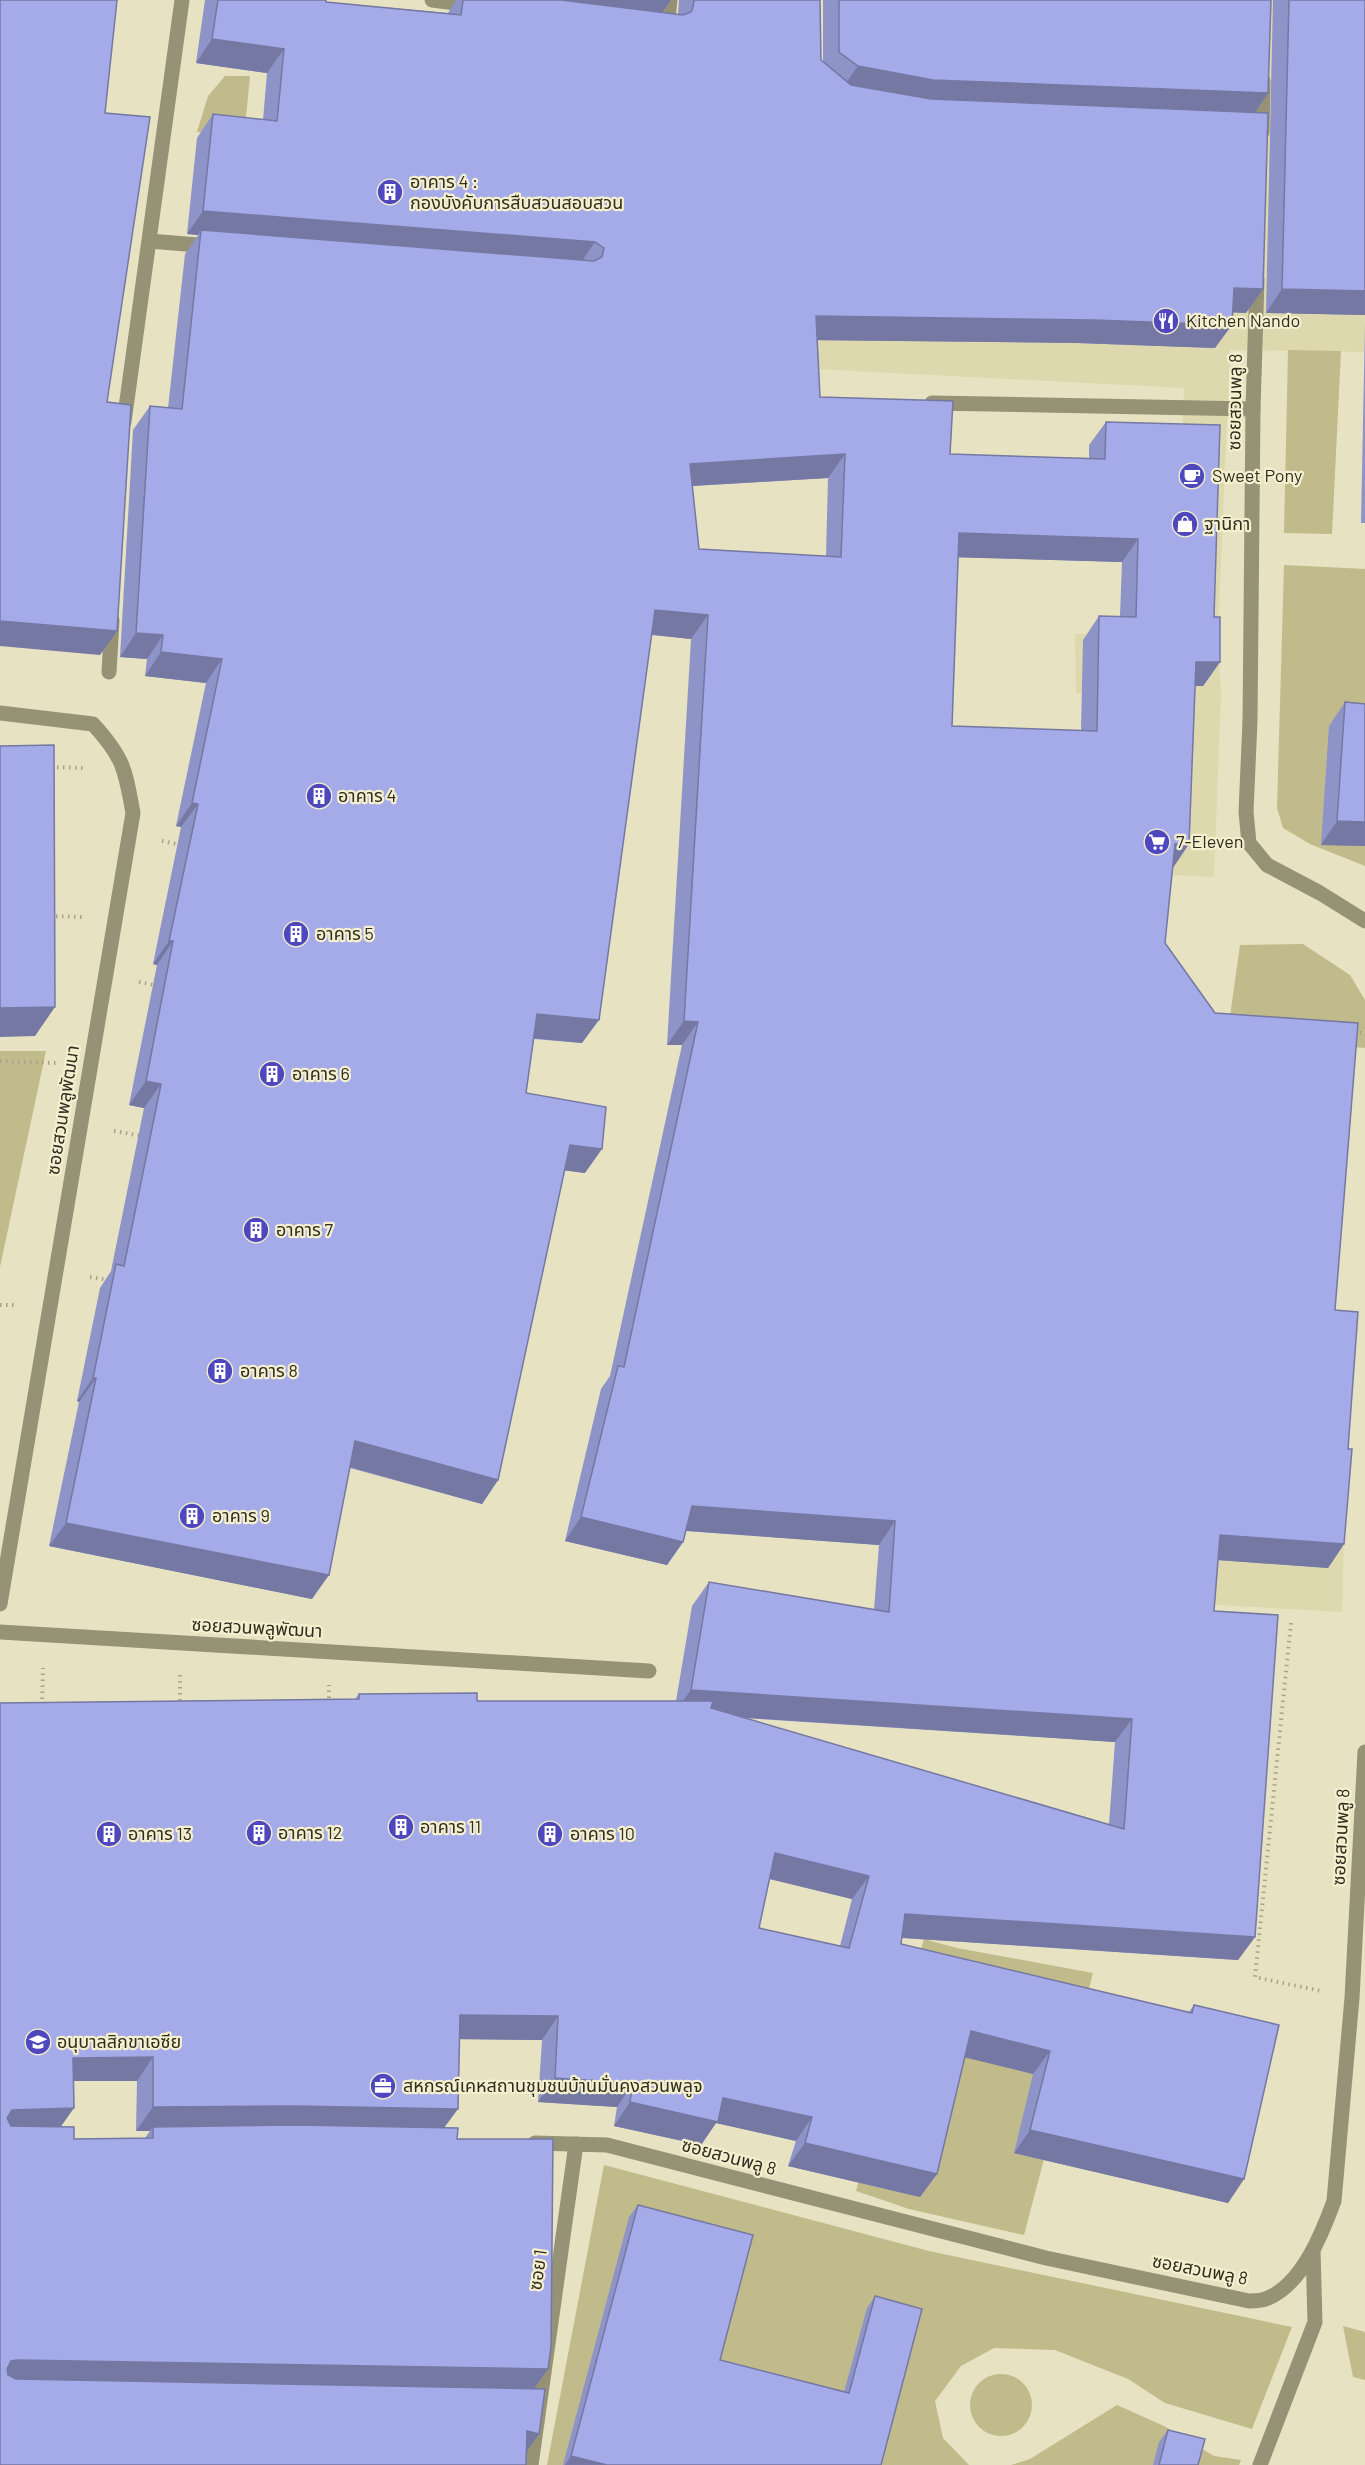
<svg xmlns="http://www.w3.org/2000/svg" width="1365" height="2465" viewBox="0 0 1365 2465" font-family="Barlow,'Noto Sans Thai',sans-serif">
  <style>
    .built { fill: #ded8af }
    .green { fill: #c1ba8b }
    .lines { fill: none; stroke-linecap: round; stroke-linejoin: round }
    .path { stroke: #a8a489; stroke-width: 4; stroke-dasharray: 1.5 4.5; stroke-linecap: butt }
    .service { stroke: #969276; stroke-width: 15 }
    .minor { stroke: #969276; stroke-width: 15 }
    .wall { fill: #8e93c8; fill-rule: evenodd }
    .shaded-wall { fill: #7478a2 }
    .building { fill: #a5abe8; stroke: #7478a2; stroke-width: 1.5; fill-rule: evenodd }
    .labels { text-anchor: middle; stroke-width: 4.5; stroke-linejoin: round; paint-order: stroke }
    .poi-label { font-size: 18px; fill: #2f2d20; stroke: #f4efce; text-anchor: start }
    .street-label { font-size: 18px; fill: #2f2d20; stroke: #f4efce }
  </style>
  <rect width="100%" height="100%" fill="#e7e2c1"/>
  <path class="built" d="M1105 0H1363L1365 352 1230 350 1218 631 1221 695 1214 877 1075 870 1083 693H1076L1075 634 1176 631 1184 388 815 369 808 232Z
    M1213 1454 1346 1462 1342 1612 1202 1604Z"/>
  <path class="green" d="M225 76H250L244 137 197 132 208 96Z
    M1288 350 1341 351 1332 534 1284 533Z
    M1284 565 1365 569V866L1310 844 1283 828 1277 808Z
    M1303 944 1350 975 1365 1000V1048L1227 1038 1240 945Z
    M0 1051H46L0 1267Z
    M924 1939 957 1948 1093 1973 1024 2235 909 2209 856 2191Z
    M604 2165 929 2251 1292 2327 1252 2429 1165 2403 1128 2379 1055 2350 994 2348 961 2366 935 2401 943 2438 969 2465H547Z
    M1343 2326 1365 2332V2380L1353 2377Z
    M970 2405a31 31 0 1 1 62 0a31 31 0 1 1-62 0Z
    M1117 2405 1164 2426 1214 2456 1241 2460 1239 2465H1011L1030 2459Z"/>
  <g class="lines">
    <path class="path" d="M51 767 85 768
      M162 841 181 845
      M50 916 82 917
      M139 982 155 985
      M1354 1033H1365
      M0 1061 57 1063
      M114 1131 142 1136
      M90 1277 109 1280
      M0 1305H17
      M1291 1623 1255 1977 1321 1991
      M180 1675V1706
      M329 1704V1685
      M42 1705 43 1668"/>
    <path class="service" d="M432 0 472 5
      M663 28 667 29 670 0
      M149 241 210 246
      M932 403 1253 409
      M124 422 182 0
      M109 672 112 620
      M0 713 93 724C124 758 125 769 133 813L0 1604
      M0 1632 649 1671
      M531 2465 576 2144
      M1260 2465 1315 2322 1313 2250"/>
    <path class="minor" d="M1262 132 1263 81
      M1257 279 1253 409 1250 721 1246 812 1249 843 1267 865 1320 893 1365 921
      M535 2143 607 2145 1046 2258 1249 2301C1255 2301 1262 2301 1268 2298 1302 2284 1322 2234 1334 2201L1352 1998 1365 1752"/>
  </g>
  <path class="wall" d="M205 0H326V2L448 13 456 0H671L662 12 678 14 679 0H820L821 60 823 62V0H1271L1268 93 1255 112 1246 313 1233 312 1215 348 1077 343 817 340 820 397 950 454 1089 459V445L1106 422 1214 617 1220 662 1203 686H1195L1173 868 1165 943 1335 1310 1348 1449 1344 1544 1328 1568 1218 1560 1214 1611 1255 1937 1238 1960 902 1938 901 1944 1189 2012 1194 2005 1244 2179 1228 2203 1014 2153 1033 2074 965 2057 937 2174 920 2197 788 2166 796 2141 716 2123 701 2145 614 2126 617 2107 538 2102 542 2040 459 2039 0 2465V1703L355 1699 359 1694 477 1701H676L692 1606 709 1582 874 1610 879 1545 686 1531 683 1542 667 1565 565 1541 601 1389 610 1376 682 1045H667L691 639 651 635 582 1043 534 1039 526 1093 585 1173 564 1170 498 1480 482 1504 350 1468 312 1599 49 1546 79 1402 77 1401 100 1288 111 1271 144 1108 129 1105 157 965 153 964 181 827 176 826 206 683 145 676 147 659 120 657 133 430 150 406 168 408 185 254 198 235 187 234 197 138 213 114 263 120 267 73 196 63ZM828 478 826 556 699 549 692 486ZM958 557 1122 562 1120 616H1099L1083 640 1081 731 952 726ZM744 1718 1115 1742 1109 1824ZM769 1879 852 1899 840 1946 759 1928ZM73 2081H137L136 2131H150L145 2138 74 2139 60 2127Z
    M1273 0H1365V315L1266 313Z
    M1365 323V523H1361Z
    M1345 702 1365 846 1321 845 1329 726Z
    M638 2205 720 2360 844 2392 867 2308 875 2296 881 2465H563L629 2217Z
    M1168 2430 1198 2465H1153L1159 2442Z"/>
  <path class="shaded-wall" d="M512 0H671L658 18Z
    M212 39 284 49 267 73 196 63Z
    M858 66 1268 93 1252 117 916 103 841 90Z
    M203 211 595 242 579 265 201 230 198 235 187 234Z
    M1234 288 1263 289 1246 313 1217 312Z
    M1282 289 1365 291V315L1266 313Z
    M816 316 1093 320 1232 325 1215 348 1077 343 800 340Z
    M845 454 828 478 673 487 690 464Z
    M959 533 1138 539 1122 562 943 557Z
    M655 610 708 615 691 639 638 633Z
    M0 621 117 631 100 655 0 646Z
    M136 633 163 635 147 659 120 657Z
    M161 652 222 659 206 683 145 676Z
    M1196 662H1220L1203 686H1180Z
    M192 803 198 804 181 827 176 826Z
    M1337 821 1365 822V846L1321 845Z
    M1175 844H1189L1173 868Z
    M169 941H173L157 965 153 964Z
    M55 1007 35 1036 0 1037V1008Z
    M537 1014 599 1020 582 1043 521 1037Z
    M684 1021 698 1022 682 1045H667Z
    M146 1081 161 1084 144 1108 129 1105Z
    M570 1145 602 1149 585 1173 553 1169Z
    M93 1378H96L79 1402 77 1401Z
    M355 1441 498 1480 482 1504 339 1464Z
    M692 1506 895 1521 879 1545 675 1530Z
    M581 1517 683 1542 667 1565 565 1541Z
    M66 1523 329 1575 312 1599 49 1546Z
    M1220 1535 1344 1544 1328 1568 1203 1559Z
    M691 1690 1132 1719 1115 1742 674 1713Z
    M775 1853 869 1876 852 1899 758 1876Z
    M905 1914 1255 1937 1238 1960 889 1937Z
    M460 2015 558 2016 542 2040 443 2039Z
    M971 2031 1050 2051 1033 2074 955 2055Z
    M153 2057 137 2081H56L73 2058Z
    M555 2078 633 2083 617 2107 538 2102Z
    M723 2098 812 2117 796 2141 716 2123 701 2145 614 2126 630 2102Z
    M297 2106 458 2109 441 2132 153 2127 150 2131H136L153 2107Z
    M74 2108 57 2132 0 2127 12 2110Z
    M1030 2130 1244 2179 1228 2203 1014 2153Z
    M805 2143 937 2174 920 2197 788 2166Z
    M17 2360 548 2369 531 2393 0 2383V2377L11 2361Z
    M527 2431 539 2434 522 2458Z
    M571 2456 607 2465H565Z"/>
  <path class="building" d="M0 0H117L105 113 150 117 107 402 131 405 117 631 0 621Z
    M218 0H326V2L461 15 463 0H561L683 15 691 12 693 7 694 0H820L821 60 851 85 931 99 1268 113 1263 289 1234 288 1232 325 1093 320 816 316 820 397 953 401 950 454 1105 459 1106 422 1220 425 1214 617H1220V662H1196L1189 844H1175L1165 943 1215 1013 1358 1023 1335 1310 1358 1312 1348 1449H1352L1344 1544 1220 1535 1214 1611 1278 1615 1255 1937 905 1914 901 1944 1192 2013 1194 2005 1279 2025 1244 2179 1030 2130 1050 2051 971 2031 937 2174 805 2143 812 2117 723 2098 718 2122 630 2102 633 2083 555 2078 558 2016 460 2015 458 2109 297 2106 153 2107V2057L73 2058 74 2108 12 2110 7 2118 11 2126 74 2127V2139L153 2138V2127L297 2125 458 2128 457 2139H553L551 2347 548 2369 17 2360 11 2361 7 2369 8 2375 16 2379 545 2389 539 2434 527 2431 526 2465H0V1703L359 1699V1694L477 1693V1701H713L711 1708 1124 1829 1132 1719 691 1690 709 1582 889 1612 895 1521 692 1506 683 1542 581 1517 618 1366 624 1367 698 1022 684 1021 708 615 655 610 599 1020 537 1014 526 1093 606 1107 602 1149 570 1145 498 1480 355 1441 329 1575 66 1523 96 1378H93L116 1264 124 1266 161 1084 146 1081 173 941H169L198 804 192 803 222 659 161 652 163 635 136 633 150 406 182 409 201 230 594 261 602 257 604 248 595 242 203 211 213 114 277 121 284 49 212 39ZM845 454 841 557 699 549 690 464ZM959 533 1138 539 1136 617 1099 616 1097 731 952 726ZM775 1853 869 1876 849 1948 759 1928Z
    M839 0H1271L1268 93 933 80 858 66 839 52Z
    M1289 0H1365V291L1282 289Z
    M1345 702 1365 704V822L1337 821Z
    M54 745 55 1007 0 1008V746Z
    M638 2205 753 2235 720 2360 849 2393 875 2296 922 2309 881 2465H607L571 2456Z
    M1168 2430 1205 2439 1198 2465H1159Z"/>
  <defs>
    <g id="building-disc" transform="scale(1.35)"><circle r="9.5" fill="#4e47be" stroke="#f4efce"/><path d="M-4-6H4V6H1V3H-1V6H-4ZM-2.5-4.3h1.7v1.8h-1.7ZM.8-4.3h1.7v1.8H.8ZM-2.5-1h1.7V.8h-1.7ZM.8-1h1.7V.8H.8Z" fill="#fff"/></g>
    <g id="restaurant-disc" transform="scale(1.35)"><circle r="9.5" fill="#4e47be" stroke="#f4efce"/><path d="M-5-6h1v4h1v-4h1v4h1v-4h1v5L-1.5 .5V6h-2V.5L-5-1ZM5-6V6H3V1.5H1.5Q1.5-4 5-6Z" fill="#fff"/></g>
    <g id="cafe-disc" transform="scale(1.35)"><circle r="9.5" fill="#4e47be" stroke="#f4efce"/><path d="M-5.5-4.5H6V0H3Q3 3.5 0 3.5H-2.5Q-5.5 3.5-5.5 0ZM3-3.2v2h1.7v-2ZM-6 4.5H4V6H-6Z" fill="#fff"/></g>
    <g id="shop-disc" transform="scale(1.35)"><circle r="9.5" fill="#4e47be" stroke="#f4efce"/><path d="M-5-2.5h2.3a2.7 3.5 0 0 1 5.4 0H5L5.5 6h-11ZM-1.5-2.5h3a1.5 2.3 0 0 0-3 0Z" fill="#fff"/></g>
    <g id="supermarket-disc" transform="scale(1.35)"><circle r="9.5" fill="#4e47be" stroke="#f4efce"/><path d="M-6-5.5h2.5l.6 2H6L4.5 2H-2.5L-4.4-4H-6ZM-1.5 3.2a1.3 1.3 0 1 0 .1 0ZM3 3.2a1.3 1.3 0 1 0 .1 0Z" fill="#fff"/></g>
    <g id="school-disc" transform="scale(1.35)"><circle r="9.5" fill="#4e47be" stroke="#f4efce"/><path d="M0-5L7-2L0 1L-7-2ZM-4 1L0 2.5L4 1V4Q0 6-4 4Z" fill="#fff"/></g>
    <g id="office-disc" transform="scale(1.35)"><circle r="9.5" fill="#4e47be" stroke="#f4efce"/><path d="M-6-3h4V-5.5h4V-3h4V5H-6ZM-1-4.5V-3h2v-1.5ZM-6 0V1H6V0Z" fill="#fff"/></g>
  </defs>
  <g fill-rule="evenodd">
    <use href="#building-disc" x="390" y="192"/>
    <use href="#restaurant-disc" x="1166" y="321"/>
    <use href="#cafe-disc" x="1192" y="476"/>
    <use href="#shop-disc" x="1185" y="524"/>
    <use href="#building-disc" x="319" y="796"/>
    <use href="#supermarket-disc" x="1157" y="842"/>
    <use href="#building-disc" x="296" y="934"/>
    <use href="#building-disc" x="272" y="1074"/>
    <use href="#building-disc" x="256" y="1230"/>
    <use href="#building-disc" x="220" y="1371"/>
    <use href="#building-disc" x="192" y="1516"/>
    <use href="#building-disc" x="401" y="1827"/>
    <use href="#building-disc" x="259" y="1833"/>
    <use href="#building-disc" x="109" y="1834"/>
    <use href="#building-disc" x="550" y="1834"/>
    <use href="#school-disc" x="38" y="2042"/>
    <use href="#office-disc" x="383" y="2086"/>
  </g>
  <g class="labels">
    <g class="poi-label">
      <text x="410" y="188">อาคาร 4 :<tspan x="410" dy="21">กองบังคับการสืบสวนสอบสวน</tspan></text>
      <text x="1186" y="327">Kitchen Nando</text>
      <text x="1212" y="482">Sweet Pony</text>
      <text x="1204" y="530">ฐานิกา</text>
      <text x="338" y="802">อาคาร 4</text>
      <text x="1176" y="848">7-Eleven</text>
      <text x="316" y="940">อาคาร 5</text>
      <text x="292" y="1080">อาคาร 6</text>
      <text x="276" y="1236">อาคาร 7</text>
      <text x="240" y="1377">อาคาร 8</text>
      <text x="212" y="1522">อาคาร 9</text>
      <text x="420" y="1833">อาคาร 11</text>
      <text x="278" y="1839">อาคาร 12</text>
      <text x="128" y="1840">อาคาร 13</text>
      <text x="570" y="1840">อาคาร 10</text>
      <text x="57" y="2048">อนุบาลสิกขาเอซีย</text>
      <text x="403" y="2092">สหกรณ์เคหสถานชุมชนบ้านมั่นคงสวนพลูจ</text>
    </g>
    <g class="street-label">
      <text transform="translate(1235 402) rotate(-89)" y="6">ซอยสวนพลู 8</text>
      <text transform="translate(63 1110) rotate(-81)" y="6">ซอยสวนพลูพัฒนา</text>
      <text transform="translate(257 1628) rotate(3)" y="6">ซอยสวนพลูพัฒนา</text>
      <text transform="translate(1341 1837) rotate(-87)" y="6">ซอยสวนพลู 8</text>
      <text transform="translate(729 2157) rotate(15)" y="6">ซอยสวนพลู 8</text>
      <text transform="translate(538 2270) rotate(-82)" y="6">ซอย 1</text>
      <text transform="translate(1200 2270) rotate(11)" y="6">ซอยสวนพลู 8</text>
    </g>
  </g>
</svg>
